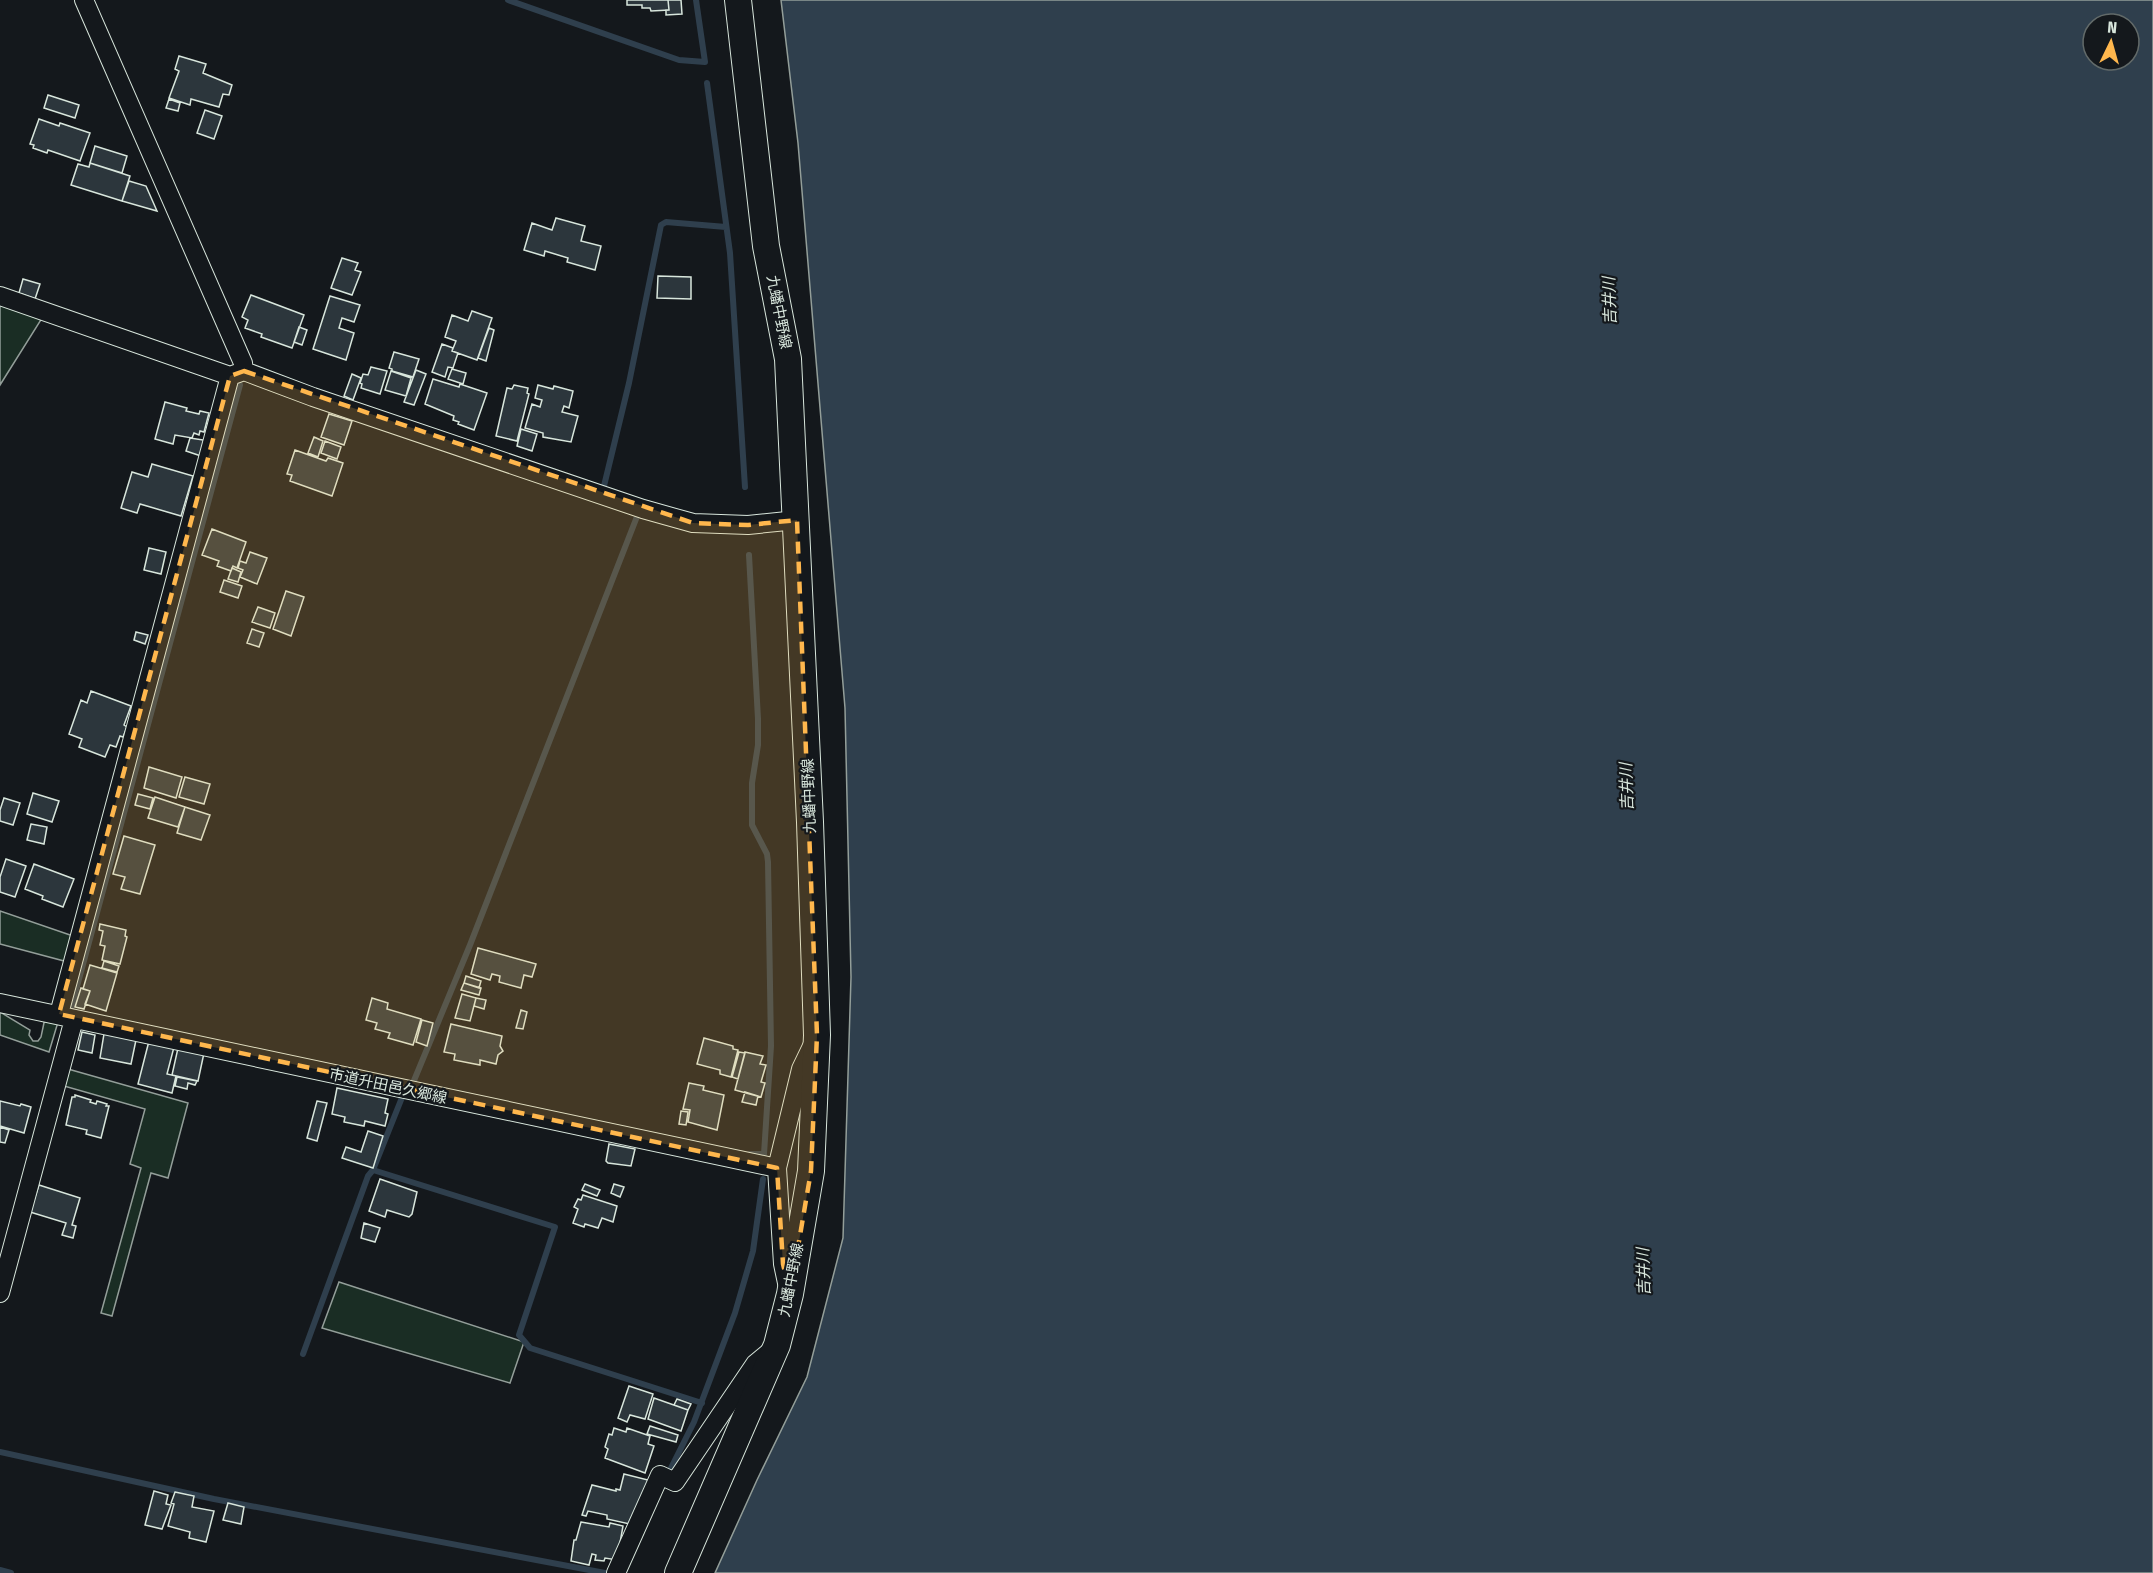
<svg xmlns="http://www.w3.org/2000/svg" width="2153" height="1573" viewBox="0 0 2153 1573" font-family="'Fira Sans Condensed','Noto Sans JP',sans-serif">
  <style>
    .green { fill: #1a2d24; stroke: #939e99; stroke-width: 1.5 }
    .water { fill: #2f3f4d; stroke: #939e99; stroke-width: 1.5; fill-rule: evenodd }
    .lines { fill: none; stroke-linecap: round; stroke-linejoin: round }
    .stream { stroke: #2f3f4d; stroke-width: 6 }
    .building { fill: #2c363c; stroke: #d8e6dc; stroke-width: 1.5 }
    .minor-casing { stroke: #d8e6dc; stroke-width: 20 }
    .secondary-casing { stroke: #d8e6dc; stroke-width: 28 }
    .minor { stroke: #14181c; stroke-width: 18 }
    .secondary { stroke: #14181c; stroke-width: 26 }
    .marked { fill: #ffb74d; fill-opacity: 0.2; stroke: #ffb74d; stroke-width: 4.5; stroke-dasharray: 12 8; stroke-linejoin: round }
    .labels { text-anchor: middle; stroke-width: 4.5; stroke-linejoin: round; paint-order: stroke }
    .street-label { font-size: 15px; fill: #d8e6dc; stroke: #14181c }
    .water-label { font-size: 16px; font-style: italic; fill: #d8e6dc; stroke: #14181c }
  </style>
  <rect width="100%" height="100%" fill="#14181c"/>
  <path class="green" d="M0 300 44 315 0 385Z
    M0 911 76 937 68 962 0 944Z
    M0 1012 30 1030 29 1035 33 1041H38L41 1037 45 1018 58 1022 49 1052 0 1035Z
    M68 1069 188 1103 168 1178 151 1173 112 1316 101 1313 141 1168 130 1164 145 1109 64 1086Z
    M339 1282 524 1342 510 1383 322 1328Z"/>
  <path class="water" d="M781 0H2153V1573H715L757 1480 807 1377 843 1238 851 977 845 708 798 143ZM2093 24H2129V60H2093Z"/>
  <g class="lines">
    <path class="stream" d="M508 0 679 60 705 62 696 0
      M707 83 730 253 745 487
      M603 490 629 383 661 225 666 222 726 227
      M749 555 758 719V745L752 783V825L767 854 768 862 771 1046 764 1154H750
      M68 1015 72 1005 240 385
      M413 1083 470 945 638 514 633 512
      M373 1170 555 1227 519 1335 530 1348 702 1403
      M303 1354 368 1176 373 1170 405 1090
      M0 1452 214 1499 605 1573
      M670 1470 694 1422 735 1313 753 1251 763 1179
      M0 1570 11 1573"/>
  </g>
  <path class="building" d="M627 0H668L669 10 651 11 650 8H642V5H627Z
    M668 0H681L682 14 666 15V10H669Z
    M179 56 206 64 203 73 232 85 229 95 223 94 219 107 191 99 190 105 169 98 179 71 175 69Z
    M48 95 79 105 75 118 44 108Z
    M169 99 180 103 178 111 166 108Z
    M205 110 222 116 214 139 197 133Z
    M39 119 59 126 60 123 90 133 80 161 48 150 47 153 33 148 34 145 30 144Z
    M95 146 127 156 122 173 90 163Z
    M90 163 130 176 122 201 71 185 78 164 89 167Z
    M129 181 146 186 157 211 122 201Z
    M556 218 585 226 581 241 601 246 595 270 567 262 568 258 545 251 544 256 524 250 532 223 552 230Z
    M342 258 358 263 355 270 361 272 352 295 331 288Z
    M658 276 691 277V299L657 298Z
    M23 279 40 284 35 299 19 293Z
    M251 295 304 315 292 348 261 337 262 334 245 328 248 320 242 317Z
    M330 296 360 305 354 322 342 318 339 328 354 333 346 360 313 349Z
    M472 311 492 318 477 360 452 351 456 341 445 337 452 315 468 321Z
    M299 327 307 330 302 345 294 342Z
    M489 328 494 330 486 361 478 358Z
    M442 344 453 348 452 351 458 353 453 368 448 367 445 377 432 372Z
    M394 352 419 359 413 377 392 371V369L389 368Z
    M371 367 387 371 380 394 361 388 362 384 360 383 363 374 368 375Z
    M452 369 466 373 463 384 448 379Z
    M416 370 426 374 414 405 404 402Z
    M391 371 411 378 406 396 385 390Z
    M352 374 361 378 353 400 344 396Z
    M433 379 459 387 460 384 487 393 474 430 458 424 459 422 453 420 454 416 425 404Z
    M514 385 528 388 527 393 529 394 517 441 496 436 507 388 512 389Z
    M538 385 553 389 554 386 573 391 569 408 564 406 562 412 578 416 571 442 543 437V433L525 428 532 404 540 407 542 400 535 398Z
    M165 402 187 408 186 411 199 414 200 411 209 413 204 432 200 431 199 435 194 433 192 438 175 435 173 444 155 439Z
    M329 414 352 421 344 445 321 437Z
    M521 429 537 434 532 451 517 446Z
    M314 437 323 441 318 457 308 453Z
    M190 438 210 441 204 457 186 451Z
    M325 441 341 447 337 459 321 453Z
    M295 450 326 461 328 458 343 463 332 496 290 481 292 475 287 474Z
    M152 464 193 476 181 516 140 504 137 513 121 508 132 472 148 477Z
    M212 529 246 542 237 568 233 566 231 571 217 566 219 561 202 555Z
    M149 548 166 552 161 574 144 570Z
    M250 552 267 558 257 584 240 577 243 570 238 568 240 561 246 563Z
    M232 568 241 572 238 582 228 579Z
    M224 580 242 586 238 598 220 592Z
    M286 591 304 597 291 636 273 629Z
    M258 607 275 613 270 628 252 622Z
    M252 629 264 633 259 647 247 643Z
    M136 632 148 635 145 644 134 640Z
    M91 691 131 706 124 725 127 727 123 737 120 736 116 747 110 745 105 757 79 747 82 739 69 734 81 700 87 703Z
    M149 767 182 777 176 798 144 788Z
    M185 777 210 784 204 804 179 797Z
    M33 793 59 801 52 822 27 814Z
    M138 794 153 798 150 809 135 805Z
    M155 797 185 807 178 827 148 818Z
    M4 798 20 803 13 825 0 821V810Z
    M185 807 210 815 201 840 177 833Z
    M31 824 47 827 44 844 27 840Z
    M124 836 155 845 140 894 121 889 125 877 113 874Z
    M6 859 26 866 15 897 0 892V877Z
    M34 864 74 879 63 907 42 899 43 896 25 889Z
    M100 924 126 930 125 936 127 937 120 964 102 960 105 946 100 945 103 931 99 930Z
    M478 948 536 964 532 977 524 975 521 988 499 982 500 976 492 974 490 980 471 974Z
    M104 961 119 966 117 972 102 968Z
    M90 965 117 973 106 1011 85 1004 90 991 83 989Z
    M466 976 481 981 479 988 464 983Z
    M464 983 481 988 479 995 461 990Z
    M81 988 90 991 84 1009 75 1007Z
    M462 994 476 998 470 1021 455 1018Z
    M372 998 388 1003 387 1009 421 1019 413 1045 388 1038 390 1033 375 1029 377 1023 366 1020Z
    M476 998 486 1000 484 1009 474 1006Z
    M521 1010 527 1012 523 1029 516 1028Z
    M422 1020 433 1023 427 1046 416 1042Z
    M451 1024 502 1036 500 1046 503 1051 498 1055 496 1064 480 1060V1065L454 1060 455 1054 444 1052Z
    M82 1032 95 1035 92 1053 78 1050Z
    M104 1034 136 1040 131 1064 100 1058Z
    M704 1038 733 1046V1049L738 1050 731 1077 720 1074V1070L697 1064Z
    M149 1041 174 1047 167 1074 176 1076 172 1093 138 1084Z
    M178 1048 204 1053 198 1081 172 1075Z
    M739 1052 745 1053 738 1079 732 1077Z
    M745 1052 763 1056 760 1064 766 1065 761 1082 765 1083 761 1097 735 1090Z
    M177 1077 197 1081 195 1085 188 1083 187 1089 175 1086Z
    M689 1083 704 1086 703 1090 724 1095 717 1130 688 1122 690 1110 683 1109Z
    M337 1088 388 1099 385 1113 388 1114 385 1126 365 1121 364 1126 344 1122 345 1117 332 1114Z
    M745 1092 758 1096 756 1105 742 1102Z
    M75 1095 91 1100 90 1102 96 1104 97 1101 107 1104 106 1106H109L101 1138 86 1134 87 1130 66 1125 72 1097H75Z
    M0 1101 20 1106 21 1104 31 1107 24 1133 0 1126Z
    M317 1101 327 1103 317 1141 307 1138Z
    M681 1111 688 1112 686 1125 679 1124Z
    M0 1127 9 1130 5 1143 0 1142Z
    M368 1131 383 1136 373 1168 342 1158 346 1147 361 1152Z
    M609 1144 635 1149 631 1166 608 1163 606 1161Z
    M380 1179 417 1192 412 1214 409 1217 387 1210 385 1217 369 1211Z
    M585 1184 600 1190 597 1196 582 1190Z
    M614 1184 624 1187 620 1197 611 1193Z
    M39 1185 80 1198 72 1225 76 1226 73 1238 62 1235 66 1223 30 1212Z
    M583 1195 617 1206 613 1222 602 1218 598 1228 585 1224 584 1227 573 1223 578 1209 574 1207 578 1199 581 1200Z
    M364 1223 380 1228 375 1242 361 1238Z
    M629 1386 653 1394 645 1419 630 1415 627 1422 618 1418Z
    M654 1398 688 1410 681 1431 648 1419Z
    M677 1399 691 1404 688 1410 674 1405Z
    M650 1426 678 1435 676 1442 647 1434Z
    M614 1428 626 1432 627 1428 650 1436 648 1444 654 1446 645 1473 605 1458 608 1449 605 1447 609 1434 612 1435Z
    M624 1474 648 1480 646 1500 634 1525 607 1519V1515L588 1511 586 1516 582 1515 592 1485 616 1491V1489L620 1490Z
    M154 1491 168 1495 166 1504 171 1505 162 1529 145 1525Z
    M175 1492 194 1496 192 1507 214 1511 206 1542 189 1538 190 1532 168 1526 174 1504 171 1503Z
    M228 1503 244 1507 241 1524 223 1520Z
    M581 1522 609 1527 610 1523 623 1526 617 1560 605 1558 604 1561 595 1560 596 1555 592 1554 589 1565 571 1561 574 1540H576Z"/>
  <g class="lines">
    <g class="minor-casing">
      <path id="minor" d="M84 0 243 363 244 371
        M0 296 230 376 244 371 313 397 643 509 693 523 748 525 797 520
        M0 1003 777 1168
        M59 1014 230 376
        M787 1283 783 1264 777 1168 801 1069 814 1042
        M0 1293 74 1019
        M616 1573 660 1475 675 1482 755 1364 773 1349"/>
    </g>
    <g class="secondary-casing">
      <path id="secondary" d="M678 1573 777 1345 790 1294 811 1171 817 1035 810 822 788 359 766 246 738 0"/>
    </g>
    <use href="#minor" class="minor"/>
    <use href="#secondary" class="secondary"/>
  </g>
  <path class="marked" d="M244 371 693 523 748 525 797 520 817 1035 811 1171 790 1294 783 1264 777 1168 59 1014 230 376Z"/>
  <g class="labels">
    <g class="street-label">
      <text transform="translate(779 312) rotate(79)" y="5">九蟠中野線</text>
      <text transform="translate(809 796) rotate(-92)" y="5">九蟠中野線</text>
      <text transform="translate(388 1086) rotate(12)" y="5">市道升田邑久郷線</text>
      <text transform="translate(791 1280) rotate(-79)" y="5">九蟠中野線</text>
    </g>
    <g class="water-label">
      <text transform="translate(1609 301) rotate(-92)" y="6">吉井川</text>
      <text transform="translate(1626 787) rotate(-92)" y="6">吉井川</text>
      <text transform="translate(1643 1272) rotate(-92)" y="6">吉井川</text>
    </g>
  </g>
  <g transform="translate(2111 42) rotate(5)"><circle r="28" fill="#14181c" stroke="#626a69" stroke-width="1.5"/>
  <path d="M0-4.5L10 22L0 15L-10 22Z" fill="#ffb74d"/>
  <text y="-9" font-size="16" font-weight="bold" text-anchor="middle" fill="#d8e6dc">N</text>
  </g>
</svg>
